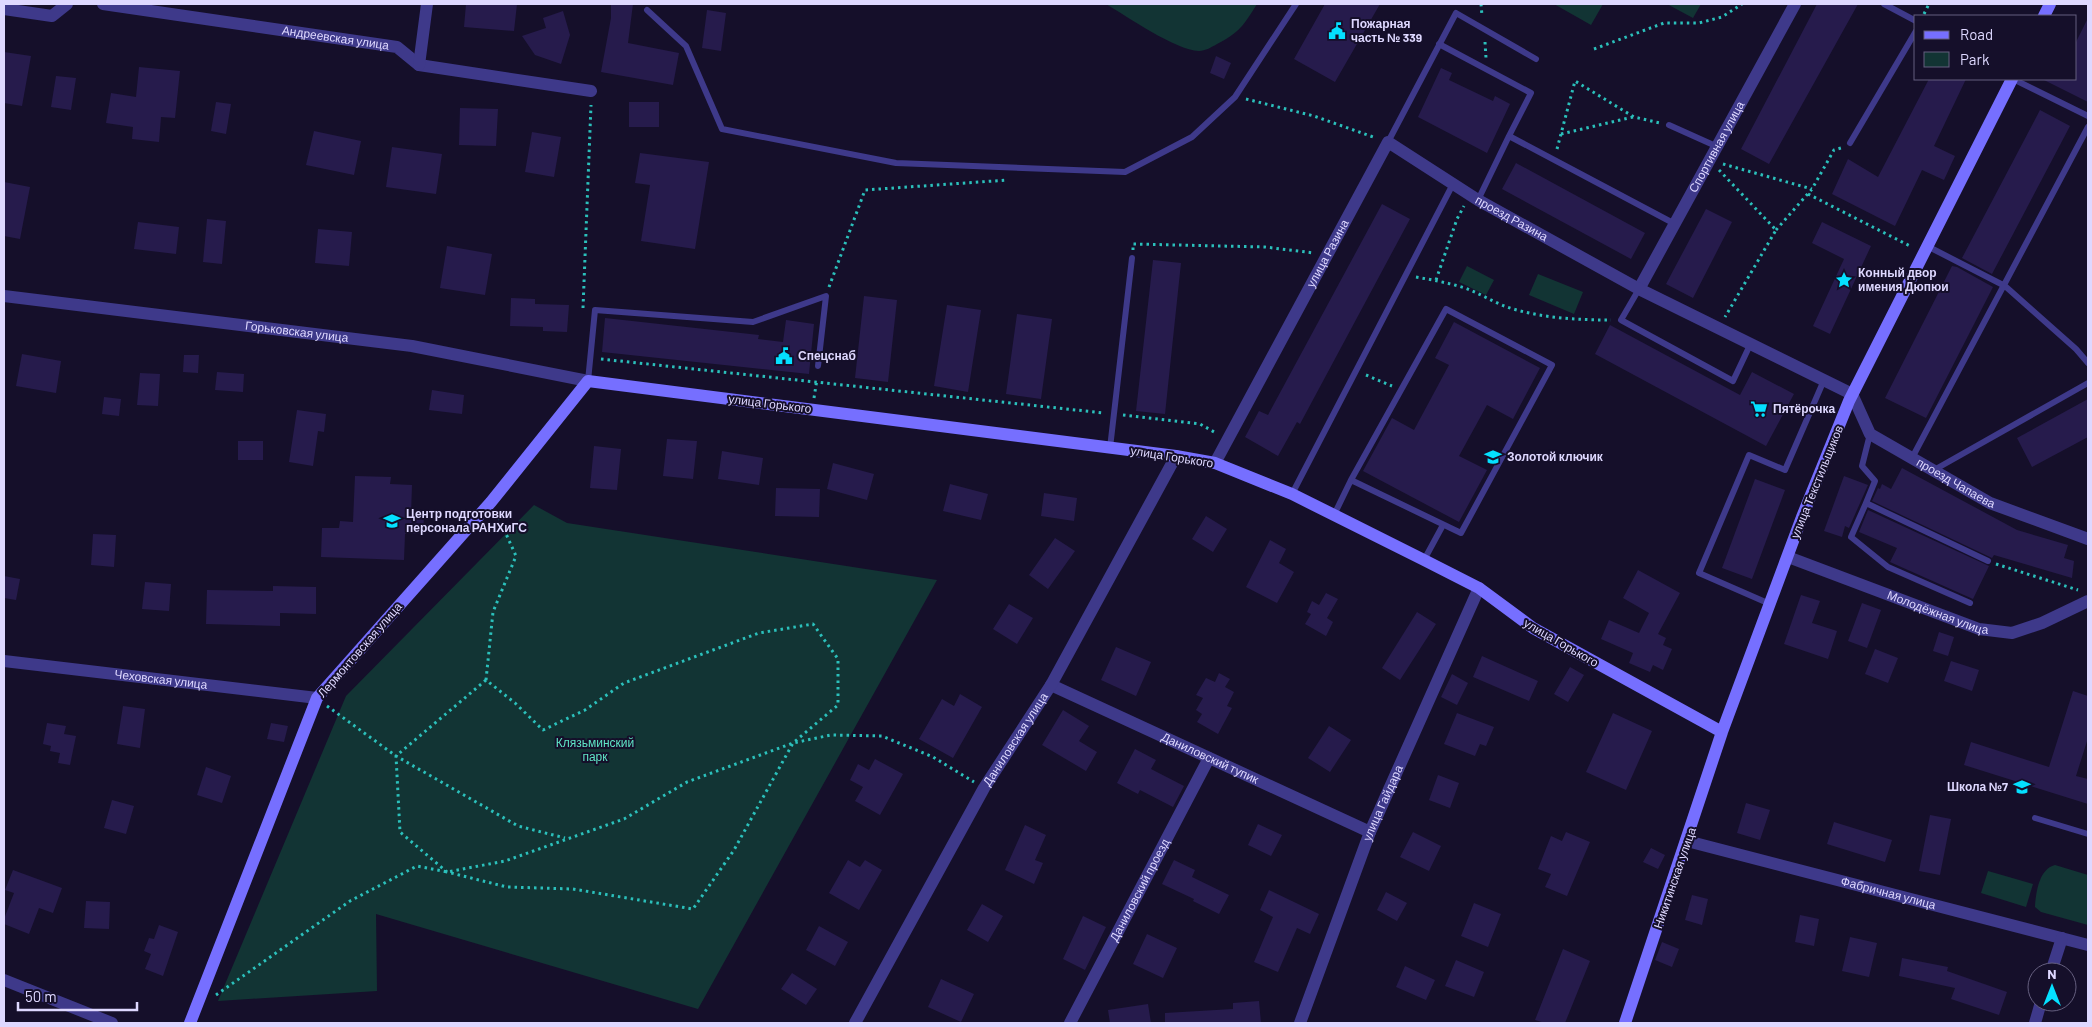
<svg xmlns="http://www.w3.org/2000/svg" width="2092" height="1027" viewBox="0 0 2092 1027" font-family="Barlow,sans-serif">
  <style>
    .green { fill: #123434 }
    .building { fill: #261b4c }
    .lines { fill: none; stroke-linecap: round; stroke-linejoin: round }
    .path { stroke: #2bc0bb; stroke-width: 3; stroke-dasharray: 2.5 4; stroke-linecap: butt }
    .lane { stroke: #3e398a; stroke-width: 6 }
    .street { stroke: #3e398a; stroke-width: 12 }
    .secondary { stroke: #766fff; stroke-width: 12 }
    .labels { text-anchor: middle; stroke-width: 4; stroke-linejoin: round; paint-order: stroke }
    .poi-label { font-size: 12px; font-weight: bold; fill: #ded8ff; stroke: #150f2a; text-anchor: start }
    .street-label { font-size: 12px; fill: #ded8ff; stroke: #150f2a }
    .park-label { font-size: 12px; fill: #5fe5c6; stroke: #150f2a }
  </style>
  <rect width="100%" height="100%" fill="#150f2a"/>
  <path class="green" d="M1106 4H1257C1244 25 1239 33 1217 44 1212 47 1205 51 1199 51 1175 50 1128 17 1106 4Z
    M1554 4H1603L1591 25Z
    M1667 4H1701L1693 18Z
    M1467 266 1494 280 1486 295 1459 282Z
    M1538 274 1583 292 1574 314 1529 295Z
    M534 505 567 523 937 580 698 1009 376 914 377 991 218 1001 346 696Z
    M2055 865 2088 875V925L2041 912 2035 907C2036 892 2039 869 2055 865Z
    M1988 871 2033 884 2026 907 1981 893Z"/>
  <path class="building" d="M466 4H517L514 31 464 27Z
    M611 4H633L628 43 679 53 673 85 601 72 611 18Z
    M1325 4H1380L1335 82 1294 59Z
    M1817 4H1858L1769 164 1741 149Z
    M707 10 726 13 721 51 702 48Z
    M563 11 570 35 561 64 535 55 522 36 546 28 543 18Z
    M2088 18V102L2042 79H2076V42Z
    M4 52 31 56 22 106 4 103Z
    M1216 56 1231 63 1224 79 1210 73Z
    M139 67 180 71 175 118 161 117 159 142 132 139 133 127 106 123 111 93 136 97Z
    M1441 68 1452 73 1449 80 1493 101 1495 96 1510 104 1487 153 1418 117Z
    M56 76 76 78 71 110 51 107Z
    M1929 79H1966L1934 146 1955 156 1944 180 1922 170 1895 226 1832 194 1848 159 1878 177Z
    M216 102 231 104 226 134 211 131Z
    M629 102H659V127H629Z
    M460 108 498 109 496 146 459 145Z
    M2040 110 2070 126 1992 274 1962 258Z
    M314 131 361 141 354 175 306 165Z
    M532 132 561 137 554 177 525 172Z
    M392 147 442 154 436 194 386 187Z
    M640 153 709 162 695 249 641 241 650 185 635 183Z
    M1516 163 1645 233 1631 259 1502 189Z
    M4 182 30 187 20 239 4 236Z
    M1382 204 1410 219 1300 424 1297 422 1278 456 1245 437 1259 411 1268 415Z
    M1706 209 1732 222 1693 298 1666 284Z
    M207 219 226 221 222 264 203 262Z
    M138 222 179 227 176 254 134 249Z
    M1822 222 1871 246 1830 334 1813 326 1844 259 1812 243Z
    M318 229 352 232 349 266 315 263Z
    M447 246 492 254 485 295 440 288Z
    M1153 260 1181 263 1165 414 1136 411Z
    M1952 266 1957 267 1993 287 1926 418 1885 398Z
    M864 296 897 300 888 382 855 378Z
    M511 298 535 299V304L569 305 567 332 543 331V327L510 326Z
    M947 305 981 310 968 392 934 386Z
    M1017 314 1052 319 1041 399 1006 394Z
    M605 318 759 335 758 339 783 342 786 320 814 324 809 374 602 352Z
    M1454 322 1540 368 1513 419 1487 405 1459 456 1487 470 1459 522 1363 471 1392 418 1414 430 1449 365 1435 358Z
    M1610 325 1740 395 1752 372 1794 394 1766 446 1595 354Z
    M22 354 61 361 56 393 16 386Z
    M184 355H199L198 373 183 372Z
    M217 372 244 374 243 392 215 390Z
    M140 373 160 374 158 406 137 405Z
    M432 390 464 395 462 414 429 410Z
    M104 397 121 399 119 416 102 414Z
    M2088 399V437L2032 467 2017 438Z
    M297 410 326 414 324 432 318 431 313 466 289 462Z
    M667 439 697 441 693 479 663 476Z
    M238 441H263V460H238Z
    M594 446 621 449 617 490 590 488Z
    M722 451 763 458 759 485 718 479Z
    M833 463 874 474 867 500 827 489Z
    M1902 468 2017 530 2068 545 2064 558 2074 561 2072 578 1994 555 1992 558 1872 501 1878 488 1880 489 1882 484 1891 489Z
    M355 476 391 477 390 484 412 485 411 515H424L423 534H405L404 560 321 557 322 528H339L340 521 353 522Z
    M1844 476 1868 485 1849 528 1845 526 1842 537 1824 531Z
    M1755 479 1785 490 1752 579 1722 568Z
    M950 484 988 494 981 520 943 511Z
    M776 488 820 489 819 517 775 516Z
    M1044 493 1077 498 1074 521 1041 516Z
    M1868 510 1989 566 1973 599 1890 562 1897 548 1859 532Z
    M1206 516 1227 529 1213 552 1192 539Z
    M93 534 116 535 114 567 91 565Z
    M1055 538 1075 551 1048 589 1029 575Z
    M1270 540 1286 549 1279 563 1294 572 1277 603 1246 587Z
    M1638 570 1680 593 1658 634 1666 638 1663 645 1672 649 1663 670 1653 665 1650 672 1629 663 1633 653 1601 639 1609 620 1639 633 1649 613 1623 598Z
    M4 576 20 579 16 600 4 598Z
    M145 582 171 584 169 611 142 609Z
    M273 586 316 587V614L280 613V626L206 624 207 590 273 591Z
    M1326 593 1338 599 1327 618 1333 622 1326 636 1305 624 1311 614 1307 612 1312 601 1319 605Z
    M1801 595 1820 601 1812 623 1837 631 1828 659 1784 644Z
    M1862 603 1881 610 1867 648 1848 641Z
    M1009 604 1033 618 1017 644 993 629Z
    M1417 612 1436 624 1400 680 1382 668Z
    M1939 632 1954 637 1948 656 1933 651Z
    M1116 647 1151 662 1136 696 1101 680Z
    M1875 649 1898 658 1888 683 1865 674Z
    M1482 656 1538 681 1529 701 1473 677Z
    M1951 661 1979 670 1972 691 1944 681Z
    M1570 667 1584 675 1568 702 1554 694Z
    M1219 673 1230 679 1225 687 1234 692 1227 706 1232 708 1218 734 1197 722 1202 714 1196 710 1203 698 1196 695 1206 678 1215 682Z
    M1452 674 1468 683 1457 705 1441 697Z
    M2073 691 2088 696V738L2076 776 2088 779V804L1964 765 1971 742 2049 767Z
    M960 694 982 707 953 758 919 739 942 699 954 706Z
    M123 706 145 709 140 748 117 744Z
    M1063 710 1089 726 1079 741 1097 752 1086 771 1042 745Z
    M1457 713 1494 727 1486 746 1480 744 1475 756 1444 744Z
    M1613 713 1652 731 1626 790 1586 772Z
    M47 723 66 726 64 734 76 736 70 765 58 763 60 753 50 751 51 746 43 744Z
    M271 723 288 726 284 742 267 739Z
    M1329 726 1351 740 1330 772 1308 758Z
    M1135 749 1156 760 1151 769 1184 786 1173 807 1140 790 1138 794 1117 783Z
    M875 759 903 774 880 815 855 801 863 787 850 780 858 764 869 770Z
    M206 767 231 776 222 803 197 795Z
    M1438 775 1459 783 1450 808 1429 800Z
    M112 800 134 806 126 834 104 828Z
    M1746 803 1770 810 1760 840 1737 833Z
    M1930 815 1951 819 1940 875 1919 871Z
    M1834 822 1892 840 1885 862 1827 844Z
    M1258 824 1282 835 1271 856 1248 845Z
    M1025 825 1046 835 1035 860 1043 863 1034 884 1005 870Z
    M1413 832 1441 846 1429 871 1400 857Z
    M1566 832 1590 842 1567 896 1545 887 1551 874 1538 869 1551 836 1562 841Z
    M1651 848 1665 855 1658 869 1643 862Z
    M848 860 860 867 865 860 882 870 859 910 829 893Z
    M1174 860 1195 870 1192 877 1229 895 1219 914 1193 901 1194 899 1162 884Z
    M13 870 62 888 53 913 39 908 29 934 4 924V919L14 893 5 890Z
    M1269 890 1319 914 1310 934 1297 928 1278 972 1254 962 1273 917 1260 910Z
    M1386 892 1407 903 1397 921 1377 910Z
    M1692 895 1708 899 1702 925 1685 920Z
    M86 901 110 902 109 929 84 928Z
    M1474 903 1501 914 1488 947 1461 936Z
    M982 904 1003 916 988 942 967 930Z
    M1800 915 1819 919 1814 946 1795 942Z
    M1083 916 1106 927 1085 970 1063 959Z
    M159 925 178 932 163 976 145 969 151 954 144 951 149 938 154 939Z
    M819 926 848 942 835 966 806 950Z
    M1147 934 1177 948 1163 978 1133 964Z
    M1850 937 1877 943 1869 977 1842 971Z
    M1662 942 1679 949 1672 967 1655 960Z
    M1563 949 1590 961 1565 1023H1545L1535 1020Z
    M1902 958 1948 967 1947 971 2007 992 1999 1015 1951 999 1955 988 1899 976Z
    M1456 960 1484 972 1474 997 1445 986Z
    M1405 966 1435 980 1426 1000 1396 987Z
    M792 973 817 989 806 1005 781 989Z
    M941 979 974 994 961 1022 928 1007Z
    M1259 1001 1261 1023H1165V1013L1233 1009V1003Z
    M1148 1004 1151 1023H1110L1108 1010Z"/>
  <g class="lines">
    <path class="path" d="M1481 4 1482 16
      M1924 14 1929 4
      M1485 42 1486 58
      M1594 49 1664 23H1699L1722 17 1742 4
      M1246 99 1314 116 1376 138
      M1561 134 1633 117
      M1557 149 1575 81 1634 117 1660 123
      M1723 164 1812 189
      M1719 170 1776 230 1725 317
      M1808 194 1912 247
      M1776 230 1812 189 1834 150 1841 148
      M1133 250V244L1265 247 1314 253
      M1416 277C1433 280 1449 283 1465 288 1479 293 1493 302 1507 307 1540 318 1577 320 1611 320
      M1436 280 1457 219 1464 206
      M829 287 865 190 1008 180
      M583 308 591 105
      M601 359 1104 413
      M1366 375 1392 386
      M814 398 817 379
      M1123 415 1200 424 1216 433
      M1996 564 2078 590
      M486 680 396 756 400 832 447 872 507 887 573 889 693 909 734 850 793 743 838 705V659L813 624 759 633 624 683 585 710 543 730 515 703 486 680 493 612 516 556 498 516
      M327 706 396 756 518 826 565 838
      M216 995 350 901 417 866 447 872 505 861 624 819 687 782 793 743 831 735 882 736 933 757 974 782"/>
    <path class="lane" d="M1884 4 1916 21
      M647 10 686 46 722 129 896 163 1125 172 1192 137 1235 97 1296 4
      M1439 44 1531 93 1509 136 1675 224
      M2013 79 2088 116
      M1669 125 1718 147
      M1388 142 1456 13 1536 59
      M1850 143 1916 31
      M1478 200 1509 136
      M1927 246 2005 286 2076 349 2088 363
      M1639 289 1621 320 1733 381 1750 345
      M1446 309 1552 365 1461 533 1351 480Z
      M588 381 595 310 753 322 826 296 818 366
      M1870 434 1862 466 1875 481 1866 503 1988 561
      M1110 448 1132 258
      M1912 458 2088 127
      M1934 470 2088 383
      M1292 494 1453 184
      M1866 503 1851 537 1888 567 1970 603
      M1334 515 1351 480
      M1424 560 1443 525
      M1770 604 1699 573 1749 455 1785 470 1824 380
      M2035 818 2088 834"/>
    <g class="street">
      <path id="s1" d="M103 4 397 47 419 65 591 91"/>
      <path d="M4 9 52 16 67 4"/>
      <path d="M419 65 427 4"/>
      <path id="s2" d="M1639 289 1795 4"/>
      <path id="s3" d="M4 296 412 346 588 381"/>
      <path id="s4" d="M1215 463 1388 142 1478 200 1639 289 1852 394 1870 434 1990 503 2088 539"/>
      <path id="s5" d="M1788 557 1979 629 2012 633 2042 623 2088 601"/>
      <path id="s6" d="M4 661 317 698"/>
      <path id="s7" d="M1051 685 1370 832"/>
      <path id="s8" d="M1687 841 2088 945"/>
      <path d="M2051 972 2062 938"/>
      <path d="M4 980 112 1023"/>
      <path id="s9" d="M855 1023 984 788 1051 685 1176 456"/>
      <path id="s10" d="M1070 1023 1209 758"/>
      <path id="s11" d="M1300 1023 1370 832 1479 588"/>
      <path d="M2035 1023 2041 1002"/>
    </g>
    <path class="secondary" d="M2044 16 2050 4
      M190 1023 317 698 491 502 588 381 1176 456 1215 463 1292 494 1424 560 1479 588 1533 628 1722 732
      M1625 1023 1722 732 1802 517 1849 401 2012 79"/>
  </g>
  <defs>
    <g id="civic-bare" transform="scale(1.35)"><path d="M-.6-6.5H3V-4.5H.6V-3L4-1V1h2V6H-6V1h2V-1L-.6-3ZM-1.2 2.5V6h2.4V2.5Z" fill="#04e0ff" stroke="#150f2a" stroke-width="2.5" paint-order="stroke"/></g>
    <g id="sight-bare" transform="scale(1.35)"><path d="M0-6L1.8-2.2L6-1.7L2.9 1.2L3.7 5.4L0 3.3L-3.7 5.4L-2.9 1.2L-6-1.7L-1.8-2.2Z" fill="#04e0ff" stroke="#150f2a" stroke-width="2.5" paint-order="stroke"/></g>
    <g id="supermarket-bare" transform="scale(1.35)"><path d="M-6-5.5h2.5l.6 2H6L4.5 2H-2.5L-4.4-4H-6ZM-1.5 3.2a1.3 1.3 0 1 0 .1 0ZM3 3.2a1.3 1.3 0 1 0 .1 0Z" fill="#04e0ff" stroke="#150f2a" stroke-width="2.5" paint-order="stroke"/></g>
    <g id="school-bare" transform="scale(1.35)"><path d="M0-5L7-2L0 1L-7-2ZM-4 1L0 2.5L4 1V4Q0 6-4 4Z" fill="#04e0ff" stroke="#150f2a" stroke-width="2.5" paint-order="stroke"/></g>
    <g id="university-bare" transform="scale(1.35)"><path d="M0-5L7-2L0 1L-7-2ZM-4 1L0 2.5L4 1V4Q0 6-4 4Z" fill="#04e0ff" stroke="#150f2a" stroke-width="2.5" paint-order="stroke"/></g>
  </defs>
  <g fill-rule="evenodd">
    <use href="#civic-bare" x="1337" y="31"/>
    <use href="#sight-bare" x="1844" y="280"/>
    <use href="#civic-bare" x="784" y="356"/>
    <use href="#supermarket-bare" x="1759" y="409"/>
    <use href="#school-bare" x="1493" y="457"/>
    <use href="#university-bare" x="392" y="521"/>
    <use href="#school-bare" x="2022" y="787"/>
  </g>
  <g class="labels">
    <g class="poi-label">
      <text x="1351" y="28">Пожарная<tspan x="1351" dy="14">часть № 339</tspan></text>
      <text x="1858" y="277">Конный двор<tspan x="1858" dy="14">имения Дюпюи</tspan></text>
      <text x="798" y="360">Спецснаб</text>
      <text x="1773" y="413">Пятёрочка</text>
      <text x="1507" y="461">Золотой ключик</text>
      <text x="406" y="518">Центр подготовки<tspan x="406" dy="14">персонала РАНХиГС</tspan></text>
      <text x="2008" y="791" text-anchor="end">Школа №7</text>
    </g>
    <g class="street-label">
      <text dy="4" stroke="none"><textPath href="#s1" startOffset="235">Андреевская улица</textPath></text>
      <text dy="4" stroke="none"><textPath href="#s2" startOffset="162">Спортивная улица</textPath></text>
      <text dy="4" stroke="none"><textPath href="#s4" startOffset="510">проезд Разина</textPath></text>
      <text dy="4" stroke="none"><textPath href="#s4" startOffset="238">улица Разина</textPath></text>
      <text dy="4" stroke="none"><textPath href="#s3" startOffset="295">Горьковская улица</textPath></text>
      <text transform="translate(770 404) rotate(7)" y="4">улица Горького</text>
      <text transform="translate(1172 457) rotate(9)" y="4">улица Горького</text>
      <text transform="translate(1817 482) rotate(-68)" y="4">улица Текстильщиков</text>
      <text dy="4" stroke="none"><textPath href="#s4" startOffset="1036">проезд Чапаева</textPath></text>
      <text dy="4" stroke="none"><textPath href="#s5" startOffset="160">Молодёжная улица</textPath></text>
      <text transform="translate(1561 643) rotate(30)" y="4">улица Горького</text>
      <text transform="translate(360 650) rotate(-49)" y="4">Лермонтовская улица</text>
      <text dy="4" stroke="none"><textPath href="#s6" startOffset="158">Чеховская улица</textPath></text>
      <text dy="4" stroke="none"><textPath href="#s9" startOffset="326">Даниловская улица</textPath></text>
      <text dy="4" stroke="none"><textPath href="#s7" startOffset="175">Даниловский тупик</textPath></text>
      <text dy="4" stroke="none"><textPath href="#s11" startOffset="235">улица Гайдара</textPath></text>
      <text transform="translate(1675 878) rotate(-71)" y="4">Никитинская улица</text>
      <text dy="4" stroke="none"><textPath href="#s10" startOffset="150">Даниловский проезд</textPath></text>
      <text dy="4" stroke="none"><textPath href="#s8" startOffset="208">Фабричная улица</textPath></text>
    </g>
    <g class="park-label">
      <text x="595" y="747">Клязьминский<tspan x="595" dy="14">парк</tspan></text>
    </g>
  </g>
  <rect width="2092" height="1027" fill="none" stroke="#ded8ff" stroke-width="10"/>
  <rect x="1914" y="15" width="162" height="65" fill="#150f2a" stroke="#655f7f"/>
  <rect x="1924" y="31" width="25" height="8" fill="#766fff" stroke="#655f7f"/>
  <text x="1960" y="40" font-size="15" fill="#ded8ff">Road</text>
  <rect x="1924" y="52" width="25" height="15" fill="#123434" stroke="#655f7f"/>
  <text x="1960" y="65" font-size="15" fill="#ded8ff">Park</text>
  <g transform="translate(2052 987)"><circle r="24" fill="#150f2a" stroke="#655f7f"/>
  <path d="M0-4L9 19L0 12L-9 19Z" fill="#04e0ff"/>
  <text y="-8" font-size="14" font-weight="bold" text-anchor="middle" fill="#ded8ff">N</text>
  </g>
  <path d="M18 1002v8h119v-8" fill="none" stroke="#ded8ff" stroke-width="2.5"/>
  <text x="25" y="1002" font-size="15" fill="#ded8ff" stroke="#150f2a" stroke-width="4" paint-order="stroke">50 m</text>
</svg>
